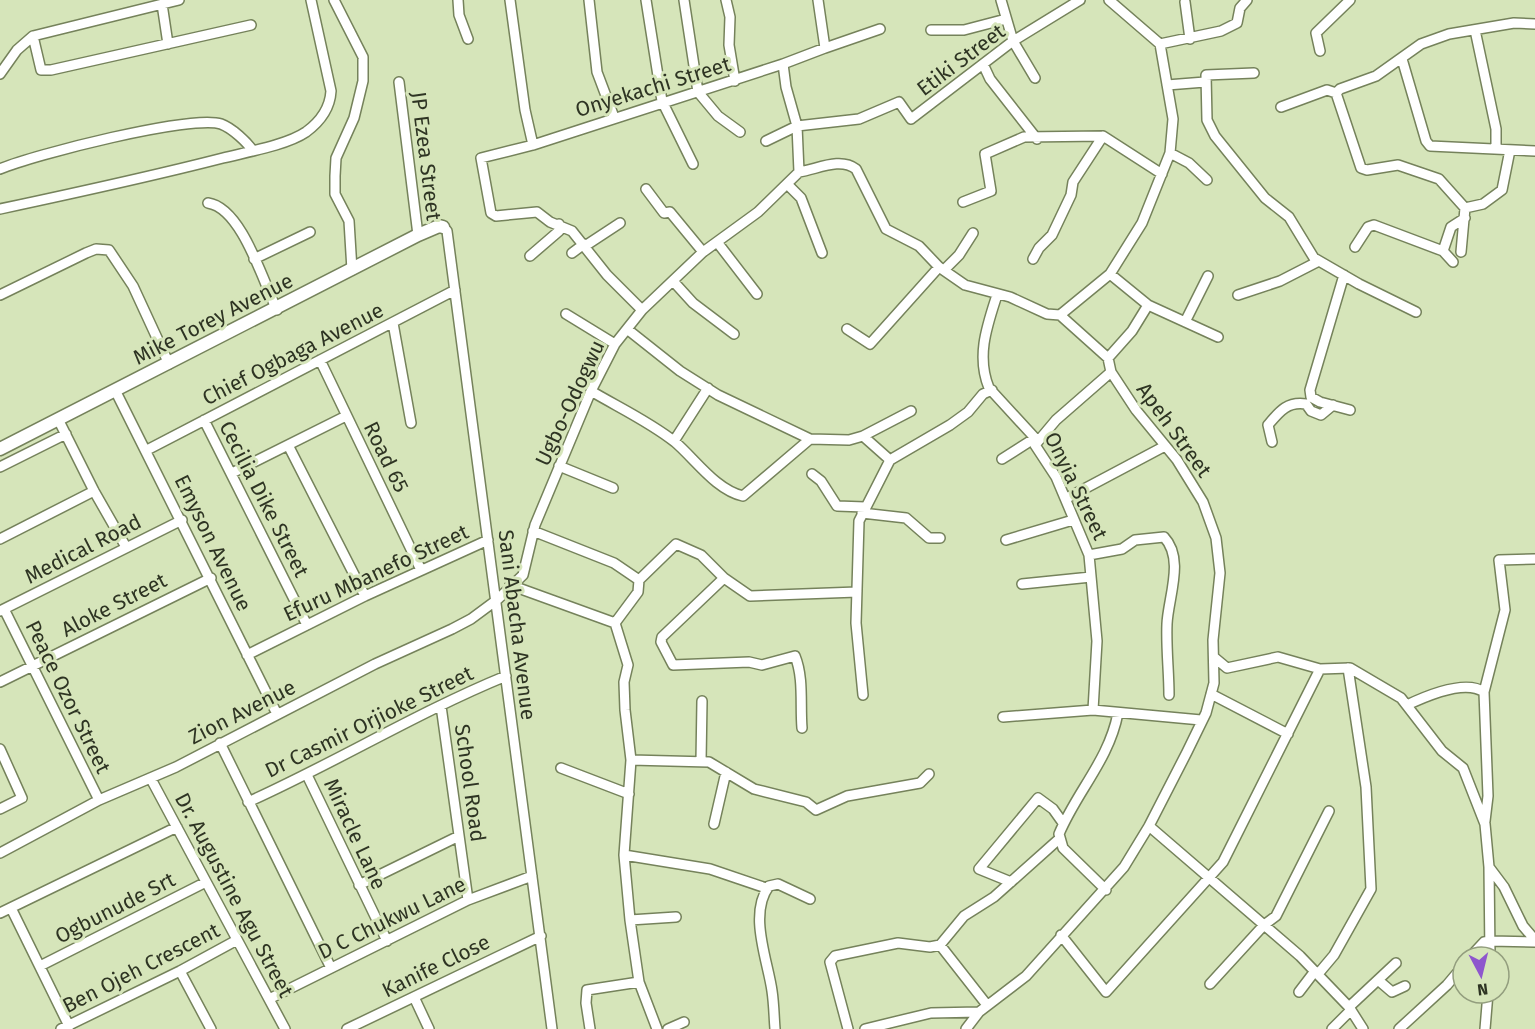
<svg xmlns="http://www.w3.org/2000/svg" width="1535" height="1029" viewBox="0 0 1535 1029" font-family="'Fira Sans',sans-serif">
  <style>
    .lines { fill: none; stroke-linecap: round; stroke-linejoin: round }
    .minor-casing { stroke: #75825b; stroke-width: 12 }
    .major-casing { stroke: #75825b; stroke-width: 15 }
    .minor { stroke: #fff; stroke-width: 9 }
    .major { stroke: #fff; stroke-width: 12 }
    .labels { text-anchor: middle; stroke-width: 6; stroke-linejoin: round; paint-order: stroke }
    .street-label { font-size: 21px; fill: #2e3423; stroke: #d6e5ba }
  </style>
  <rect width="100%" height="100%" fill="#d6e5ba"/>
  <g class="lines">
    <g class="minor-casing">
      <path id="minor" d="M334 0 363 57V81L354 118 336 158 335 176V194L349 221 352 270
        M458 0 459 15 468 39
        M510 0 525 110 533 145
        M589 0 597 72 614 117
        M646 0 662 101 693 164
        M684 0 698 92 718 116 740 132
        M726 0 730 17 729 45 735 81
        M1001 0 1013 41 1035 78
        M1185 2 1190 39
        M162 4 168 44
        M931 30H964L1006 19
        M1475 30 1496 129V149
        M33 36 41 70H51L251 25
        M1160 44 1221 31 1237 23 1240 8 1247 0
        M825 48 880 29
        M1320 51 1316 33 1350 0
        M1402 59 1426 141 1430 146 1535 151
        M983 64 990 79 1037 139
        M1254 73 1206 75 1207 120 1215 136 1265 198 1289 217 1314 258 1359 284 1416 312
        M0 74 17 50 33 36 179 0
        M399 82 418 235
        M1167 85 1205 82
        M1336 93 1361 168 1367 170 1398 165 1439 179 1465 208 1483 204 1502 190 1510 150
        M1336 93 1340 89 1376 76 1421 44 1449 34 1514 23 1535 24
        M1281 107 1327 90 1336 93
        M766 141 797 126 859 119 899 102 911 119 1013 41 1080 0
        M1170 153 1189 163 1207 180
        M0 169C32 155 193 114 221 124 232 128 247 142 253 151
        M799 172C818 169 840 157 856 169L886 229 919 246 939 267 965 285 1010 297 1047 314 1060 315
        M788 185 801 198 822 253
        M646 189 664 213 670 212 703 252
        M963 202 991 191 985 154 1024 137 1103 136 1162 174
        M208 203C242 208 263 282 277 310
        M0 209C75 193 149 177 223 158 247 152 287 145 306 132 321 121 330 108 331 91L311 0
        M443 227 447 231 552 1029
        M717 242 757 294
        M585 246 620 223
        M1355 247 1368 227 1374 225 1443 251 1453 262
        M1443 251 1451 227 1465 218
        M1461 252 1465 208
        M572 253 584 244
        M530 256 559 231V224
        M254 259 310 232
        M1033 259 1039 248 1052 235 1071 195 1073 182 1103 136
        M944 270 959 255 973 233
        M1110 274 1148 305 1218 337
        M1344 275 1310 390 1311 397 1320 402 1350 410
        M673 281 693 303 734 334
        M0 295 86 253 96 249 109 250 133 286 169 364
        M997 295C987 326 976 356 989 388L1035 438V445L1056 477 1089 555 1097 641 1093 710
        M1238 295 1280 281 1319 261
        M642 310 607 275 572 231 550 222 537 212 496 216 491 213 481 158 533 145 783 64
        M566 314 615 344
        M1060 315 1110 274 1142 223 1170 153 1173 119 1160 44 1109 0
        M1185 322 1208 276
        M393 323 411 423
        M627 329 680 371 718 395 810 439
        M847 329 870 344 939 267
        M1108 358 1132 331 1148 305
        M320 360 421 570
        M115 390 277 714
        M591 391C618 407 650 422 675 442 695 459 716 490 743 496L810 439 849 440 863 436 890 460
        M58 419 94 491 126 547
        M204 420 307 625
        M863 436 911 411
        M674 441 708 388
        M1272 442 1268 425C1279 412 1287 401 1306 404L1311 411 1321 415 1333 405
        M288 445 365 596
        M1035 445 1056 420 1111 372
        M147 450 455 290
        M1002 459 1035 438
        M559 466 613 488
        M0 467 66 434
        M232 473 346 416
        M812 474 821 481 837 506 865 507
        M1067 498 1165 446
        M862 513 906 518 929 538H940
        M533 531 614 563 639 580
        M0 539 94 491
        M1006 540 1073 520
        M1089 555 1122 549 1135 540 1164 537C1185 559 1168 598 1167 624 1166 648 1169 672 1169 695
        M724 578 662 637 661 642 673 665 749 662 762 665 795 656C804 678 800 705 802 728
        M1022 584 1091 577
        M510 585 615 623 628 665 624 682 625 710 631 760 624 855 630 920 639 982 657 1029
        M4 609 99 800
        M0 611 182 520
        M615 623 638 592 639 580 676 544 701 555 724 578 750 596 857 592
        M247 655 365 596 488 540
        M1215 658 1227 668 1278 657 1320 669
        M0 682 211 578
        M1211 694 1288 734
        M863 695 856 623 859 521 890 460 950 425 968 412 983 394 992 390
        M1407 705C1426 696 1465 679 1484 692
        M441 706 468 900
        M1003 717 1093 710 1201 720
        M220 743 331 968
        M0 749 22 798 0 809
        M631 760 709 762 754 789 806 802 816 810 847 796 920 783 929 774
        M701 761 702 701
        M561 768 629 794
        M307 775 387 941
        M151 779 285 1029
        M248 802C335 763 418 712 506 676
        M1485 821 1488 796 1484 692 1505 610 1499 560 1535 559
        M714 824 726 772
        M1149 826 1300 956 1349 1007 1363 1029
        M0 853 99 800 176 767 375 664 452 629 471 619 498 599 523 575 535 525 591 391 615 344 642 310 703 252 758 212 799 172 797 126 786 87 783 64 825 48 818 0
        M624 855 710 869 766 888
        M1489 867 1490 957
        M1011 882 979 869 1038 798 1053 809 1063 823
        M359 885 459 836
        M1106 890 1063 848 1059 834C1077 791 1109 760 1118 713
        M11 908 69 1026
        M0 913 177 827
        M630 920 676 917
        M1061 935 1106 992 1223 862 1320 669 1350 668 1401 698 1442 751 1463 768 1485 824 1489 867 1504 887 1523 926 1535 940
        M940 945 987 1005
        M1470 957 1484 942 1490 941 1535 942
        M40 966 206 882
        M180 971 211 1029
        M1318 974 1334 955 1371 889 1366 787 1348 668
        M1378 980 1392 992 1405 986
        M1210 984 1264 925 1276 916 1329 811
        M1299 992 1315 971
        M414 997 429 1029
        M271 998 468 900 532 876
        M1349 1007 1396 963
        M61 1029 180 971 237 940
        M347 1029 541 936
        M590 1029 586 1003 587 990 639 982
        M668 1029 684 1022
        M775 1029C774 1017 774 1004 772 991 768 961 748 914 769 886L778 884 810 899
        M848 1029 830 962 835 956 898 943 930 947 940 945 964 916 994 897 1059 839
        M865 1029 931 1013 979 1012
        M966 1029 979 1012 1026 976 1124 867 1149 826 1187 752 1206 713 1214 683 1213 640 1220 573 1216 538 1203 502 1177 460 1136 410 1111 372 1108 358 1060 315
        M1332 1029 1350 1011
        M1399 1029 1447 985 1463 966
        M1485 1029 1488 993"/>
    </g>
    <g class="major-casing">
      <path id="major" d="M0 449 418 235 439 226 443 227"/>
    </g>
    <use href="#minor" class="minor"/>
    <use href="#major" class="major"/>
  </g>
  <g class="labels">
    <g class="street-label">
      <text transform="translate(961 60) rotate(-37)" y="7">Etiki Street</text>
      <text transform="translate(653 87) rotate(-17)" y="7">Onyekachi Street</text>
      <text transform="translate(426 156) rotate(83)" y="7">JP Ezea Street</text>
      <text transform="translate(213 319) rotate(-27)" y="7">Mike Torey Avenue</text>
      <text transform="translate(293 354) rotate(-27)" y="7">Chief Ogbaga Avenue</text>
      <text transform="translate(570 403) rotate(-65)" y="7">Ugbo-Odogwu</text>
      <text transform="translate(1174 430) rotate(54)" y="7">Apeh Street</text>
      <text transform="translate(386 457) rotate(64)" y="7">Road 65</text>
      <text transform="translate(1076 486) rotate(64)" y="7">Onyia Street</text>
      <text transform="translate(264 499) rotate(63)" y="7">Cecilia Dike Street</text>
      <text transform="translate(213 543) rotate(64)" y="7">Emyson Avenue</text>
      <text transform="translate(83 549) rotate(-27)" y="7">Medical Road</text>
      <text transform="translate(376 573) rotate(-25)" y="7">Efuru Mbanefo Street</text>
      <text transform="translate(114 605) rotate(-27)" y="7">Aloke Street</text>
      <text transform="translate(517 625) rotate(83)" y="7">Sani Abacha Avenue</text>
      <text transform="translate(68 697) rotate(64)" y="7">Peace Ozor Street</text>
      <text transform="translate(242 712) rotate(-27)" y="7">Zion Avenue</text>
      <text transform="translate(369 722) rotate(-26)" y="7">Dr Casmir Orjioke Street</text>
      <text transform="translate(470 783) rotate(82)" y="7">School Road</text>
      <text transform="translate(355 834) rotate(65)" y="7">Miracle Lane</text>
      <text transform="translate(234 895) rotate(62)" y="7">Dr. Augustine Agu Street</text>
      <text transform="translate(115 908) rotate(-27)" y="7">Ogbunude Srt</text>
      <text transform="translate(392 918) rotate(-26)" y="7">D C Chukwu Lane</text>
      <text transform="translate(436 966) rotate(-26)" y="7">Kanife Close</text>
      <text transform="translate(141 968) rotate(-27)" y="7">Ben Ojeh Crescent</text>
    </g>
  </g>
  <g transform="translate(1481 975) rotate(173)"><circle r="28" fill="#d6e5ba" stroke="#939e7e" stroke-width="1.5"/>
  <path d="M0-4.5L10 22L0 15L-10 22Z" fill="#8e56cd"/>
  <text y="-9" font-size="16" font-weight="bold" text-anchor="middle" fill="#2e3423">N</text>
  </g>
</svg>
